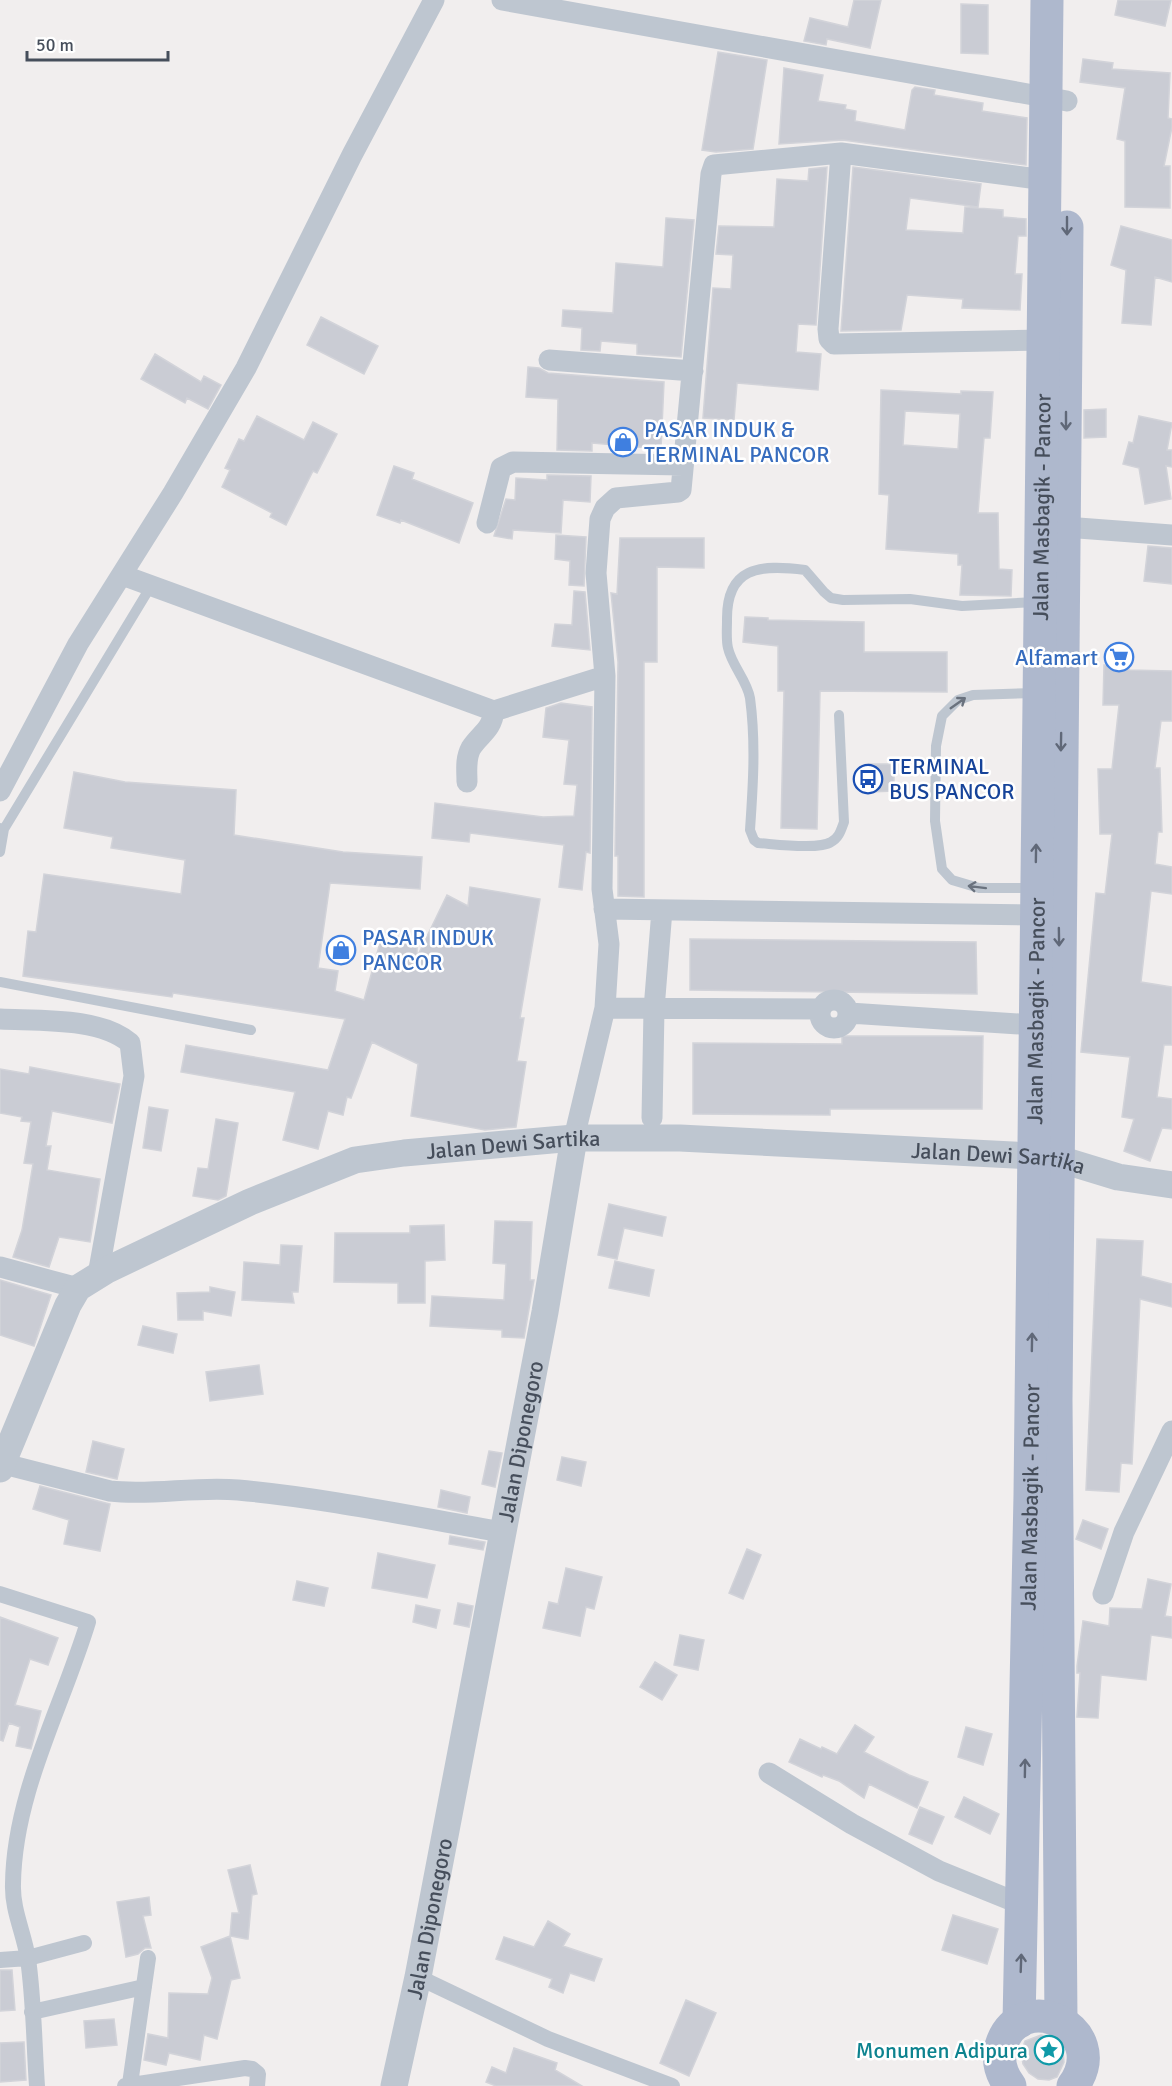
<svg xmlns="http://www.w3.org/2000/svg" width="1172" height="2086" viewBox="0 0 1172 2086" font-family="Signika,sans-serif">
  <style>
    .building { fill: #caccd4; stroke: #d2d3d9; stroke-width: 1.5; fill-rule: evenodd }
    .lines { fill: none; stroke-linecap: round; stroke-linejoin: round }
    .service { stroke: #bec6d0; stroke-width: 10 }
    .pedestrian { stroke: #bec6d0; stroke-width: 16 }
    .minor { stroke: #bec6d0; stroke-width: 21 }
    .tertiary { stroke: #bec6d0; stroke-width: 27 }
    .primary { stroke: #aeb8cd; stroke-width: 33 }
    .oneway { stroke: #606878 }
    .oneway2 { stroke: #6a727e }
    .labels { text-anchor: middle; stroke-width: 5; stroke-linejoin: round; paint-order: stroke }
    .shop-label { font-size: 22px; fill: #366cbe; stroke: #fff; text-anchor: start }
    .street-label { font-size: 22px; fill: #464e5b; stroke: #fff }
    .transit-label { font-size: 22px; fill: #164399; stroke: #fff; text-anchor: start }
    .culture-label { font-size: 22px; fill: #0d838f; stroke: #fff; text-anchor: end }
  </style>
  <rect width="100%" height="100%" fill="#f1eeee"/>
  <path class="building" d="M854 0H881L870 48 827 39 826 45 804 41 810 18 848 27Z
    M1118 0H1171L1165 26 1115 15Z
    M961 4 988 5V54L961 53Z
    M718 52 767 60 753 149 716 152 702 150Z
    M1083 59 1113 63 1112 69 1170 73 1168 118 1172 119V127L1164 166H1170V208L1125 207V141L1117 139 1125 88 1080 82Z
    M784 68 823 75 818 101 846 105 845 109 856 111 855 121 905 130 912 90 915 87 935 90 934 95 983 103 982 111 1027 118 1026 165 843 140 779 144Z
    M827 167 816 325 798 324 796 352 821 354 818 390 737 383 734 420 703 418 713 288 731 289 733 255 716 254 719 226 774 227 777 179 808 181 809 169Z
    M853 167 981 184 978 207 910 198 906 230 963 233 965 207 1003 210V217L1026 219V236H1018L1015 274H1022L1020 310 962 308 963 299 907 295 901 330 841 331Z
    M666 218 694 220 681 357 637 354V344L601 341 600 351 581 350 582 328 562 326 563 310 613 313 616 263 663 267Z
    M1121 226 1172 240V282L1155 277 1151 325 1122 323 1126 270 1111 265Z
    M321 317 378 346 364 374 307 345Z
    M155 354 201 382 204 376 221 385 208 409 187 398 185 403 141 379Z
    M528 367 539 368 548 373 664 382 661 449 592 443V451L557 450 558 399 526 397Z
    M881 390 961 394V391L993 392 990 438H984L978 513H998L999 569 1012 570 1011 596 960 595 962 565H958V554L886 549 889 495 879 494ZM905 411 960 414 958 449 903 445Z
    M1106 409V437L1084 438V410Z
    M257 416 304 440 313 422 337 434 317 473 313 471 286 525 270 517 272 513 222 487 230 470 225 468 239 439 244 441Z
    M1139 416 1172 423 1167 450H1172V467L1166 466 1171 499 1145 504 1139 468 1123 464 1129 442 1133 443Z
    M394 466 414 473 412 479 473 503 459 543 401 520 400 523 377 515Z
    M547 475 591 476 590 502 563 500 561 533 513 530 512 539 494 536 506 499 515 500 516 478 547 480Z
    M556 535 586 537 584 586 569 585 570 561 555 559Z
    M620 538H704V568L657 567V662H644V897L618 896V856H615L618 662 611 593 617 594Z
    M1148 546 1172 548V584L1144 581Z
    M574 591 585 592 590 650 552 646 555 624 572 625Z
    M745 617 768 618V620L864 622V652H947V692L820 691 817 829 781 828 784 691H778V646L743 642Z
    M1104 665H1129V670L1172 671V721H1161L1155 768H1160L1162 832H1158L1155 864 1172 867V894L1151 891 1141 982 1172 987V1045H1164L1157 1097 1172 1099V1129L1162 1128 1150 1161 1124 1151 1134 1119 1122 1117 1130 1057 1081 1052 1096 893 1105 894 1112 834H1100L1098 769H1112L1119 705H1103Z
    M561 703 592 707 590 853 586 852 582 890 559 887 564 845 470 833 469 842 432 838 435 803 543 817 574 816 577 785 564 784 569 740 543 737 546 708Z
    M869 764H894V791L869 792Z
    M74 772 125 782 236 790 234 835 343 852 422 857 420 889 330 883 318 968 338 971 335 991 364 1000 383 932 417 942V957L447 895 468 906 470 887 540 899 520 1018H524L517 1061 526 1062 516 1127 485 1130 411 1116 418 1064 372 1042 351 1098 347 1097 343 1115 328 1111 318 1149 283 1140 295 1092 181 1072 186 1045 328 1070 345 1019 173 993 172 997 23 976 28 931 36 932 44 874 181 894 185 860 111 848 113 837 64 828Z
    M690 939 976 942 977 994 690 990Z
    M842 1036H983L982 1109H830V1115L693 1114V1043L842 1044Z
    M30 1067 120 1084 112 1123 52 1111 46 1146H51L47 1170 100 1179 90 1242 59 1237 49 1267 13 1257 22 1230 33 1164 24 1163 31 1122 21 1121 22 1117 0 1113V1069L29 1074Z
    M149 1107 168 1110 161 1151 143 1148Z
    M216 1119 238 1123 226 1196 218 1200 193 1196 198 1168 208 1169Z
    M609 1204 666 1217 662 1236 624 1228 617 1259 598 1255Z
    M495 1221 532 1222 530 1280H534L524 1338 502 1337V1330L430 1326 432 1296 504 1300 506 1264 493 1263Z
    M444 1225 445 1260 425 1261V1303H398V1283L334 1282 335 1233H410V1226Z
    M1097 1239 1143 1241 1141 1276 1172 1284V1307L1140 1299 1132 1464 1121 1463 1119 1492 1086 1490Z
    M281 1245 302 1246 298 1292H292L294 1303 242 1300 244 1262 280 1265Z
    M615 1261 654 1270 649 1296 609 1288Z
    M0 1280 51 1295 34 1346 0 1335Z
    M210 1287 235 1292 231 1316 203 1311V1320H178L177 1293 210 1292Z
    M143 1326 177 1334 173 1353 138 1345Z
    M259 1365 263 1394 210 1401 206 1372Z
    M93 1441 124 1449 117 1479 86 1472Z
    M489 1451 502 1453 495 1487 482 1484Z
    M562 1457 586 1462 581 1486 557 1480Z
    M40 1486 110 1504 100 1551 64 1544 69 1520 33 1509Z
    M441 1490 470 1497 467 1513 438 1507Z
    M1083 1520 1108 1529 1101 1549 1076 1539Z
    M450 1536 485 1542 483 1550 449 1544Z
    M747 1549 761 1555 743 1599 729 1593Z
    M378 1553 435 1565 427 1598 372 1588Z
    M566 1568 602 1577 594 1609 586 1607 580 1636 543 1628 549 1602 558 1604Z
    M1148 1579 1171 1584 1165 1616 1172 1617V1638L1151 1635 1146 1680 1101 1675 1098 1718 1077 1717 1080 1673H1077V1666L1083 1621 1109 1626 1110 1608 1142 1609Z
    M297 1581 328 1588 324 1606 293 1600Z
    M458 1603 473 1606 469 1627 454 1624Z
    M416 1605 440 1610 436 1628 413 1622Z
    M0 1617 58 1638 48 1665 30 1659 15 1705 41 1711 31 1749 16 1746 20 1727 9 1723 3 1741 0 1740Z
    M680 1635 704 1640 698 1670 674 1665Z
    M655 1662 677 1675 662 1700 640 1687Z
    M855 1725 874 1737 864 1752 909 1775 928 1782 917 1808 869 1784 864 1798 839 1781 823 1775 822 1777 789 1762 800 1739 821 1749 822 1747 837 1754Z
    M966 1727 992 1734 983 1765 958 1757Z
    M964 1797 999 1814 990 1834 955 1817Z
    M920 1807 944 1817 932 1844 909 1834Z
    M250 1865 257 1894 252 1895 248 1939H246L230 1936 232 1913H239L228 1870Z
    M149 1897 151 1915 143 1916 151 1948H145L138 1954 126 1957 117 1902Z
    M953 1915 998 1929 987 1964 942 1950Z
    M548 1921 570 1934 563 1946 602 1959 594 1981 570 1973 563 1993 549 1987 552 1979 496 1959 504 1937 534 1947Z
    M230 1936 240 1978 231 1980 217 2039 204 2035 200 2060 169 2053 166 2065 144 2060 148 2034 168 2038 169 1993 208 1994 212 1978 201 1947Z
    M0 1970H12L15 2010 0 2011Z
    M686 2000 716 2013 689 2076 660 2063Z
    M114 2019 117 2045 86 2048 84 2021Z
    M1041 2035 1051 2038 1063 2052 1064 2062 1057 2077 1049 2080 1038 2079 1029 2073 1023 2064 1021 2052 1025 2041Z
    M24 2042 26 2080 0 2082V2043Z
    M514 2048 557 2063 555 2070 582 2086H496L486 2082 492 2067 506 2073Z"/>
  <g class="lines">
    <path class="service" d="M839 715 844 822C841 830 839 838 831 842 819 850 774 844 758 843L754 840 750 830C753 786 756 743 750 698 747 680 732 666 728 648 726 640 727 629 727 621 726 567 759 564 805 570L824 592 831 598 843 600 910 599 962 606 1036 602
      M0 828 4 829 151 586
      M0 852 4 829
      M1035 888H979L952 880 942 869 935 821 936 746 942 716 958 700 973 695 1035 693
      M0 982 251 1030"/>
    <path class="pedestrian" d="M0 1594 88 1622C62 1708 14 1793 13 1884 12 1910 24 1933 28 1959 34 2001 34 2044 37 2086
      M0 1960 28 1958 84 1943
      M418 1977 548 2039 672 2086
      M32 2012 144 1987
      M130 2084 148 1958
      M125 2086 245 2068 252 2069 258 2074 257 2086"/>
    <path class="minor" d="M502 0 1067 101
      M841 153 828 329 829 339 834 344 1043 340
      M549 360 693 371
      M487 523 501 468 513 462 683 465
      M1065 527 1172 535
      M122 575 494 711C492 730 480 734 471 748 465 759 467 771 467 782
      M494 711 605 676
      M0 791 78 644 173 493 246 368 352 155 434 0
      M604 909 1035 915
      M820 1014a14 14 0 1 1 28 0a14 14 0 1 1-28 0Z
      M605 1008 609 944 602 889 605 676 596 573 600 519 605 508 616 498 678 492 681 490 711 174 714 165 841 153 1045 180
      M849 1013 1034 1025
      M0 1019C38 1021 100 1017 130 1043L134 1076 98 1275
      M652 1118 654 1009 662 910
      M574 1138 605 1008 821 1009
      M0 1267 78 1288
      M4 1464 110 1491C152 1496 195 1486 238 1490 326 1498 415 1517 502 1532
      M1103 1594 1124 1532 1172 1431
      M769 1773 852 1824 939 1871 1023 1905"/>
    <g class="tertiary">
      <path id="s1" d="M0 1469 68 1305 78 1288 107 1270 250 1202 355 1160 404 1153 574 1138H680L1032 1156 1059 1159 1118 1177 1172 1185"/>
      <path id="s2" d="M394 2086 418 1977 545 1312 574 1138"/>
    </g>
    <g class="primary">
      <path d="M1061 2021 1056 1400 1067 227"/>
      <path id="s3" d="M1019 2022 1030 1495 1047 0"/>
      <path d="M1010 2086C1001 2074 997 2061 1001 2046 1020 1984 1114 2029 1073 2086"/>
    </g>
  </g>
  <defs><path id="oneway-shaft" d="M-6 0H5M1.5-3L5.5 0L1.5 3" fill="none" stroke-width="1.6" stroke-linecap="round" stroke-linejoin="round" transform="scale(1.5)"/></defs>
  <g class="oneway">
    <use href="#oneway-shaft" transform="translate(1067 226) rotate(90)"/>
    <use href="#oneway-shaft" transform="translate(1066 421) rotate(90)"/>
    <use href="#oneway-shaft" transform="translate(1061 742) rotate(91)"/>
    <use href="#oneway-shaft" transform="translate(1036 853) rotate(-89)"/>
    <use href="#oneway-shaft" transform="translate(1059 937) rotate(89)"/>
    <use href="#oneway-shaft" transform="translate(1032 1342) rotate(-89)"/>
    <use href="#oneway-shaft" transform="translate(1025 1768) rotate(-89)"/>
    <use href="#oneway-shaft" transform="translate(1021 1963) rotate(-88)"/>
  </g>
  <g class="oneway2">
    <use href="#oneway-shaft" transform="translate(958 703) rotate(-35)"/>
    <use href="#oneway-shaft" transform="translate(977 887) rotate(-173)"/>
  </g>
  <defs>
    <g id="shop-ring" transform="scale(1.5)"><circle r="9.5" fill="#fff" stroke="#3f7fe0" stroke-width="1.5"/><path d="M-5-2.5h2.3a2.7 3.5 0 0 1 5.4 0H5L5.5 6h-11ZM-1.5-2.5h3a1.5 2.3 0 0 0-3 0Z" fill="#3f7fe0"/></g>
    <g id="supermarket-ring" transform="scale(1.5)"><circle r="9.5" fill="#fff" stroke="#3f7fe0" stroke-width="1.5"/><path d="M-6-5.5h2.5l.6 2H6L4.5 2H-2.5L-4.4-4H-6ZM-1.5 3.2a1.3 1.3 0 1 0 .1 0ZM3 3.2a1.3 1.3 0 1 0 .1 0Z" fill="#3f7fe0"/></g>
    <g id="bus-ring" transform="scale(1.5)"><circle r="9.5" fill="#fff" stroke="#1a4fb4" stroke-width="1.5"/><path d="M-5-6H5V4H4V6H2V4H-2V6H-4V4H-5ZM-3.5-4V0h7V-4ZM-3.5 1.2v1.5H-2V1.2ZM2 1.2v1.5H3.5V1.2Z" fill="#1a4fb4"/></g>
    <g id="sight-ring" transform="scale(1.5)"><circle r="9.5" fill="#fff" stroke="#0f9aa8" stroke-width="1.5"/><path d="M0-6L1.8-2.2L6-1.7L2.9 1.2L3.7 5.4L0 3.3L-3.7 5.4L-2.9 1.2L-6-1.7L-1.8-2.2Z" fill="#0f9aa8"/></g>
  </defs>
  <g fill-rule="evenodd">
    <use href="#shop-ring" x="623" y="442"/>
    <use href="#supermarket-ring" x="1119" y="657"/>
    <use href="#bus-ring" x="868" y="779"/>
    <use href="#shop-ring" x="341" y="950"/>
    <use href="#sight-ring" x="1049" y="2050"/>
  </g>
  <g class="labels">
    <g class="shop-label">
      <text x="644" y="437">PASAR INDUK &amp;<tspan x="644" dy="25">TERMINAL PANCOR</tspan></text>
      <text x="1098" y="665" text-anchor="end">Alfamart</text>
      <text x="362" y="945">PASAR INDUK<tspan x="362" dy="25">PANCOR</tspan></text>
    </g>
    <g class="street-label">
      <text dy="8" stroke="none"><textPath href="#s3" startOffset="1515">Jalan Masbagik - Pancor</textPath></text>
      <text dy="8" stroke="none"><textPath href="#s3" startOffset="1011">Jalan Masbagik - Pancor</textPath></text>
      <text dy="8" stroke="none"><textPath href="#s1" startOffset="662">Jalan Dewi Sartika</textPath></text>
      <text dy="8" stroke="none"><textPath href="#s1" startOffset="1148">Jalan Dewi Sartika</textPath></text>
      <text dy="8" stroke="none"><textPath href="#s2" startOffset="657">Jalan Diponegoro</textPath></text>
      <text dy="8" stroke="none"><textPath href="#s3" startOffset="525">Jalan Masbagik - Pancor</textPath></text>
      <text dy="8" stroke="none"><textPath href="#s2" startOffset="171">Jalan Diponegoro</textPath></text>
    </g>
    <g class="transit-label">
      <text x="889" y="774">TERMINAL<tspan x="889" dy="25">BUS PANCOR</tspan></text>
    </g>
    <g class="culture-label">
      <text x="1028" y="2058">Monumen Adipura</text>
    </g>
  </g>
  <path d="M27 51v9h141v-9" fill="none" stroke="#464e5b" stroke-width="3"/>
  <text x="36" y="51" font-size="18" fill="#464e5b" stroke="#ffffff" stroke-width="4.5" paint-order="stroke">50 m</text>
</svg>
